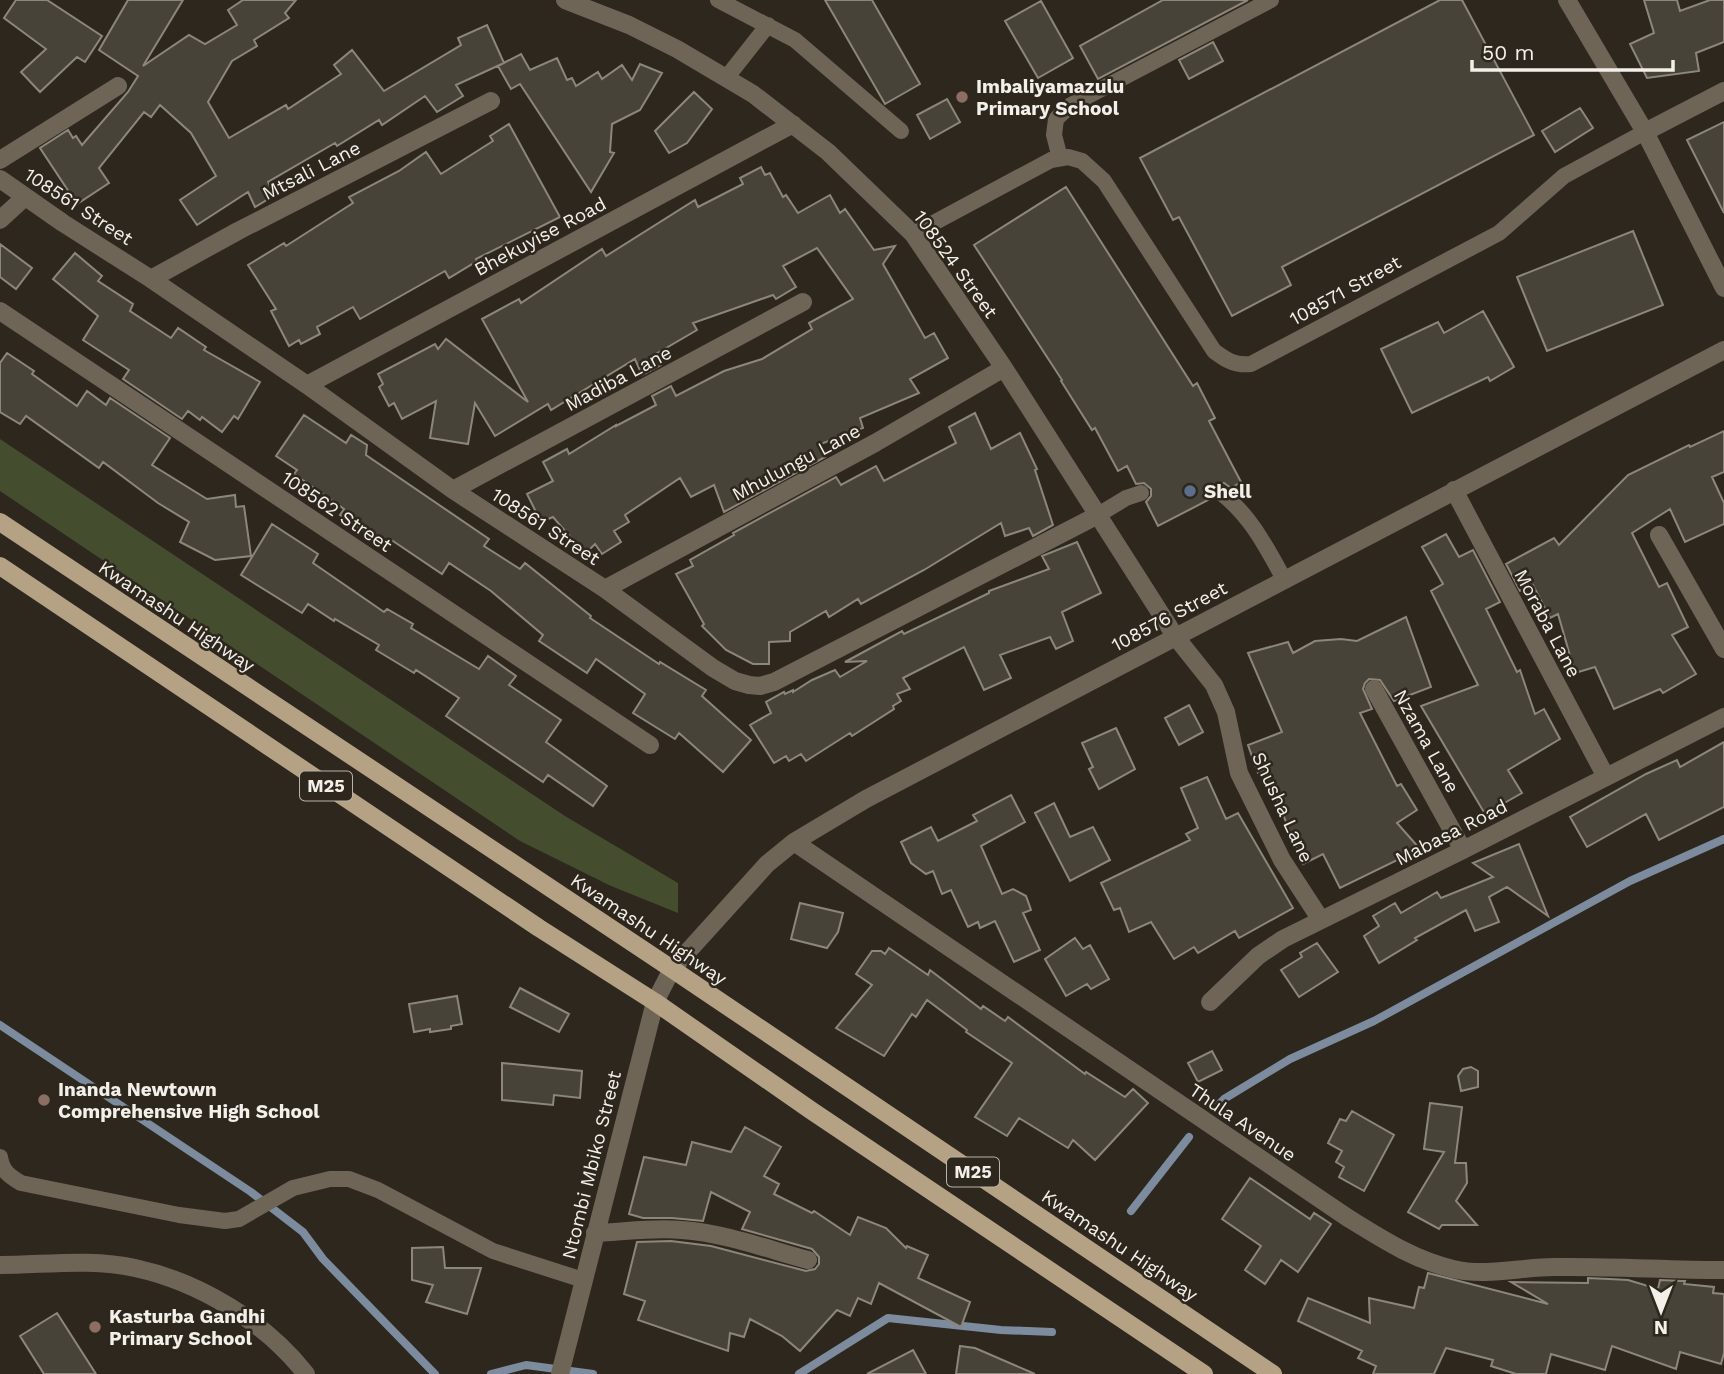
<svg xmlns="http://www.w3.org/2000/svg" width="1724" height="1374" viewBox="0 0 1724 1374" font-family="'Work Sans',sans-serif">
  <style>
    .green { fill: #444e2e }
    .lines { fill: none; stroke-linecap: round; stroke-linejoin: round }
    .stream { stroke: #7c8b9d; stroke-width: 8 }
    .building { fill: #484338; stroke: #8d867b; stroke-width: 2 }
    .lane { stroke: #6e6557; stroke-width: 16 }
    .street { stroke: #6e6557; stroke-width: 18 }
    .primary { stroke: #b5a183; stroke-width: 18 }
    .education-dot { fill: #8d6e63; stroke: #2d271e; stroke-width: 2.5 }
    .service-dot { fill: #5c6f8a; stroke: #2d271e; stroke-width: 2.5 }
    .labels { text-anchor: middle; stroke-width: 5; stroke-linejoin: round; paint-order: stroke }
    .shield { fill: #2d271e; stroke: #b8b3ac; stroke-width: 2 }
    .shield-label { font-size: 18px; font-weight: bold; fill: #f3efe9 }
    .poi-label { font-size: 19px; font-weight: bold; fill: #f3efe9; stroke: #2d271e; text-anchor: start }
    .street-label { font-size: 19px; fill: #f3efe9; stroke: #2d271e }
  </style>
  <rect width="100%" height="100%" fill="#2d271e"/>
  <path class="green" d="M0 439 565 816 678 883V913L611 886 520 841 0 491Z"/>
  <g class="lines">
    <path class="stream" d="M0 1025 251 1192 303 1232 323 1259 435 1374
      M1219 1104 1224 1099 1290 1059 1374 1021 1630 881 1724 839
      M1131 1211 1189 1137
      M491 1374 526 1365 593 1374
      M799 1374 888 1318 1001 1330 1052 1332"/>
  </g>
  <path class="building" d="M16 0H47L102 36 85 62 77 57 40 92 21 72 46 49 4 18Z
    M128 0H183L143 66 189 35 205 44 237 25 228 10 243 0H296L285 13 289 18 254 40 257 46 232 61 208 102 229 138 286 105 288 109 341 74 334 65 352 50 384 91 461 45 458 38 487 25 504 63 456 85 463 96 437 112 425 96 382 125 379 120 337 146 335 143 268 182 275 195 255 207 248 192 197 225 180 200 216 176 191 133 160 105 151 117 144 112 99 168 109 183 77 204 40 148 68 130 73 138 76 136 82 145 128 92 138 76 99 50Z
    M825 0H872L920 84 885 104Z
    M1163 0H1248L1098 79 1080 46Z
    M1440 0H1462L1534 135 1282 267 1291 285 1232 316 1179 217 1173 220 1140 158Z
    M1644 0H1677L1680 11 1710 0H1724V42L1696 53 1699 71 1647 78 1630 44 1654 33Z
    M1041 1 1073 58 1038 78 1005 21Z
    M1213 42 1223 61 1189 79 1179 60Z
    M521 54 530 70 557 58 567 80 572 78 576 86 598 72 602 79 622 65 632 80 640 64 662 73 640 110 612 124 610 152 614 153 591 192 520 84 511 89 498 66Z
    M694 92 712 109 687 143 669 153 655 131Z
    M947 99 960 122 930 139 917 115Z
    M1580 108 1593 128 1555 152 1542 131Z
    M1724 122V213L1687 140Z
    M509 124 560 217 476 259 477 261 449 278 445 271 360 319 353 307 317 327 320 334 301 344 299 340 289 346 271 311 276 309 248 265 284 243 286 246 353 203 349 197 399 171 426 152 441 174 493 141 490 136Z
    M761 167 765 175 770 173 783 197 786 195 798 213 830 195 840 213 845 209 874 250 895 246 883 264 925 338 934 333 948 358 910 379 919 393 860 418 863 428 818 445 825 457 724 512 714 485 691 497 680 478 625 515 629 522 614 531 621 542 602 554 595 544 585 554 553 517 541 522 527 494 553 481 543 462 567 449 569 454 616 425V426L656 405 652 396 671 386 676 396 724 371 762 359 812 329 809 323 853 299 817 248 783 266 796 287 776 299 773 295 693 323 697 330 656 354 661 365 642 375 635 359 551 410 548 404 495 436 475 403 468 444 430 438 436 401 402 419 394 403 389 406 379 387 383 384 378 374 435 344 438 349 446 339 528 402 482 319 519 299 521 303 602 249 606 256 695 200 698 207 743 184 740 178Z
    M1066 187 1193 386 1197 383 1215 418 1209 421 1241 482 1231 488 1224 483H1217L1211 490 1212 498 1158 526 1146 502 1151 496V489L1144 483 1136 484 1127 466 1118 471 1095 428 1092 430 1061 381 1062 380 974 245Z
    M1633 231 1663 305 1547 351 1517 277Z
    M0 244 32 268 16 289 0 277Z
    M75 253 102 276 98 281 133 304 130 311 171 338 178 328 206 347 204 350 260 382 238 419 234 416 222 432 202 417 200 420 188 411 182 419 123 379 129 370 83 340 98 316 53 279Z
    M1483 311 1514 367 1490 381 1488 377 1412 413 1381 349 1438 322 1444 333Z
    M7 353 34 371 32 374 77 406 87 391 106 405 110 398 170 438 152 465 207 499 235 495 236 507 244 506 251 556 215 560 180 542 189 522 158 503 103 462 99 468 26 416 20 424 0 412V363Z
    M975 413 991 449 1020 433 1037 469 1035 470 1053 525 1033 536 1029 528 1005 536 1001 523 924 570 861 604 858 599 829 617 826 611 790 632V641L769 642V664H753L726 650 702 626 704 624 676 574 693 566 690 560 734 535 733 533 836 477 841 485 876 466 884 481 956 443 949 427Z
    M304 415 346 443 351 435 367 445 366 455 489 539 484 546 520 569 525 563 591 616 590 618 659 664 660 662 706 690 702 696 751 740 723 772 679 733 675 739 633 713 645 694 596 659 587 673 539 641 543 635 491 591 449 563 442 574 390 539 385 546 340 515 344 509 294 474 297 470 276 456Z
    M1724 431V472L1712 477 1724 503V524L1685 542 1670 509 1632 533 1659 587 1667 583 1688 627 1672 635 1696 674 1663 693 1660 689 1614 709 1595 667 1575 673 1558 614 1550 618 1533 585 1520 591 1506 564 1554 538 1559 545 1628 475 1689 445 1690 447Z
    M272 524 318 554 313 563 384 612 387 609 413 624 411 628 479 669 488 656 516 676 509 685 561 720 546 742 607 786 593 806 548 775 543 782 446 716 459 698 416 670 414 673 376 650 379 645 335 619 334 621 308 604 302 613 241 575Z
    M1446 534 1459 557 1473 550 1500 602 1486 609 1517 672 1520 670 1535 714 1544 709 1560 739 1508 770 1522 793 1485 814 1421 706 1478 685 1431 591 1443 584 1422 547Z
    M1077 542 1101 593 1062 612 1073 641 1056 649 1050 637 1000 655 1011 678 984 690 964 647 903 678 910 689 897 694 901 701 893 706 894 709 852 736 850 733 806 761 801 754 789 761 786 756 774 763 750 725 771 713 766 702 784 692 785 694 793 690V692L812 680 835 670 840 677 867 661 845 662 902 631 904 634 989 593V591L1049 569 1042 556Z
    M1406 617 1431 687 1394 701 1380 680 1369 679 1365 683 1363 689 1372 709 1360 713 1397 786 1401 784 1417 810 1397 823 1420 849 1340 888 1323 854 1303 864 1265 770 1258 773 1248 745 1282 732 1248 653 1288 642 1293 653 1315 641 1341 639 1357 641Z
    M1189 705 1203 732 1179 745 1165 718Z
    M1116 728 1135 769 1099 789 1089 769 1093 767 1082 743Z
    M1724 742V807L1659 840 1646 814 1587 847 1570 817 1646 774 1677 760 1680 767Z
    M1207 777 1226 819 1238 813 1293 908 1239 938 1235 931 1198 953 1194 947 1174 959 1151 922 1129 932 1120 908 1114 910 1101 883 1190 840 1186 834 1198 828 1181 788Z
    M1011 795 1025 822 981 846 1002 894 1013 889 1026 896 1031 910 1023 913 1040 950 1014 962 995 921 980 928 978 922 968 927 951 890 942 894 933 871 926 874 911 863 901 842 931 827 938 841 977 821 973 815Z
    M1054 803 1070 837 1093 827 1110 860 1070 881 1035 813Z
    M1519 844 1548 916 1507 887 1489 897 1499 922 1475 931 1466 910 1415 938 1417 940 1379 963 1364 936 1379 926 1373 916 1395 903 1401 913 1437 892 1441 898 1493 877 1473 863Z
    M800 903 843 913 838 932 827 948 791 939Z
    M1075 938 1083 949 1090 945 1109 979 1091 989 1087 984 1066 996 1045 959Z
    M1317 943 1338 972 1299 997 1281 970 1302 957 1300 953Z
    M889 948 928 975 930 970 981 1009 983 1006 1005 1021 1008 1017 1085 1074 1086 1072 1125 1097 1133 1089 1148 1103 1095 1160 1073 1140 1068 1148 1019 1118 1007 1136 975 1117 1012 1063 966 1032 967 1030 927 1000 916 1017 912 1014 884 1056 836 1028 872 985 856 974 872 951H881L885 954Z
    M520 988 569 1014 559 1032 510 1007Z
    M457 996 462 1024 451 1026V1029L430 1032V1029L414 1032 409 1004Z
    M1212 1051 1222 1070 1198 1082 1188 1063Z
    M502 1063 582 1071 580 1098 554 1095 553 1105 502 1100Z
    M1471 1067 1478 1071V1087L1461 1091 1458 1076 1463 1069Z
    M1430 1103 1462 1107 1455 1163H1466L1467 1183 1456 1201 1477 1225H1442L1439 1229 1408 1212 1444 1152 1424 1149Z
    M1352 1111 1394 1135 1364 1191 1339 1177 1344 1167 1336 1162 1342 1151 1328 1143 1340 1119 1346 1121Z
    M745 1127 781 1147 764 1176 779 1184 774 1194 812 1213 814 1211 850 1235 858 1217 886 1228 906 1248 907 1246 928 1255 918 1278 970 1302 961 1327 879 1283 871 1304 858 1298 850 1316 837 1310 800 1351 782 1336 750 1319 744 1337 730 1333 728 1351 638 1320 645 1301 624 1294 637 1242 671 1241 711 1246 806 1271 815 1269 819 1264V1257L812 1249 742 1229 750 1212 711 1192 703 1221 672 1218H643L629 1214 644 1157 686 1165 692 1142 731 1152Z
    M1250 1178 1310 1219 1314 1213 1331 1224 1298 1272 1281 1260 1265 1284 1245 1270 1261 1246 1222 1219Z
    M443 1247 445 1268H481L467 1314 426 1302 433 1285 412 1280V1248Z
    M1428 1273 1548 1304 1511 1282 1588 1283V1278L1609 1279 1628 1280 1658 1289 1660 1280 1682 1281H1685L1684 1284 1714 1287 1713 1293 1724 1294V1353L1721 1364 1680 1352 1676 1369 1612 1346 1605 1370 1551 1354 1546 1374H1516L1491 1366 1493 1360 1446 1348 1434 1374H1373L1376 1366 1358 1358 1362 1351 1298 1321 1308 1298 1370 1323 1369 1298 1414 1308 1419 1287 1424 1288Z
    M57 1313 96 1374H44L20 1336Z
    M960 1346 975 1348 1035 1374H956Z
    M913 1350 926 1374H867Z"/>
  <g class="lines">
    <path class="lane" d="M718 0 795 40 901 131
      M727 77 768 25
      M1060 158 1054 135 1056 119 1071 105 1271 0
      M913 234 1051 160 1068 157 1082 161 1104 181 1214 351C1226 360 1235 366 1251 364L1499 233 1564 176 1645 132
      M1221 493C1251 516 1266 547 1284 579
      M1098 515 1126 498 1141 493
      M0 1157C2 1171 9 1176 21 1183L179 1215 225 1221 239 1219 293 1188 330 1179H349L378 1190 493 1251 583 1280"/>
    <path class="street" d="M565 0 629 25 677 49 753 94 828 152 913 234 1004 368 1175 636 1214 685 1226 712 1239 773 1282 860 1321 920
      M1567 0 1645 132 1724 288
      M1645 132 1724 91
      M0 160 118 86
      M0 179 63 223 151 279 307 385 453 490 605 589 713 668 735 681 749 685 760 686 774 682 1098 515
      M0 220 25 197
      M151 279 238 231 491 101
      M0 311 650 745
      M307 385 793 124
      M453 490 803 302
      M1454 490 1606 777
      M1659 535 1724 649
      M605 589 875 443 1004 368
      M1374 689 1463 850
      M794 842 1348 1218C1382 1239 1414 1260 1453 1269 1486 1277 1521 1267 1554 1267 1611 1266 1667 1270 1724 1270
      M1210 1002 1258 956 1283 939 1463 850 1724 717
      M595 1233C624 1232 653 1227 682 1230 724 1233 767 1249 808 1260
      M0 1265C44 1265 91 1258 135 1268 200 1282 265 1322 306 1374
      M560 1374 655 1002 672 969 767 864 794 842 866 799 1724 350"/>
    <path class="primary" d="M0 522 672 969 1273 1374
      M0 566 539 928 655 1002 812 1111 1204 1374"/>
  </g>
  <g class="education-dot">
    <circle cx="962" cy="97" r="7"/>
    <circle cx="44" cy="1100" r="7"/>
    <circle cx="95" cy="1327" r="7"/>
  </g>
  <circle class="service-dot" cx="1190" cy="491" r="7"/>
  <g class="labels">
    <g class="shield">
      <rect x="300" y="771.5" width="52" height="29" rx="5"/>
      <rect x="947" y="1157.5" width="52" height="29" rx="5"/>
    </g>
    <g class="shield-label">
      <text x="326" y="792">M25</text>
      <text x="973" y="1178">M25</text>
    </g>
    <g class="poi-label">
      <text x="976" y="93">Imbaliyamazulu<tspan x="976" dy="22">Primary School</tspan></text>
      <text x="1204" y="498">Shell</text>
      <text x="58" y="1096">Inanda Newtown<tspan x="58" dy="22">Comprehensive High School</tspan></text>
      <text x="109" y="1323">Kasturba Gandhi<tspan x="109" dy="22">Primary School</tspan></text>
    </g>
    <g class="street-label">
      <text transform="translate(311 170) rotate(-27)" y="7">Mtsali Lane</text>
      <text transform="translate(79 206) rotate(33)" y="7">108561 Street</text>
      <text transform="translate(540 236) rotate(-28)" y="7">Bhekuyise Road</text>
      <text transform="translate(956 264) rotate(54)" y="7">108524 Street</text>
      <text transform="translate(1345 290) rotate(-29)" y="7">108571 Street</text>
      <text transform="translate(618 378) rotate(-28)" y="7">Madiba Lane</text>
      <text transform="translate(796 462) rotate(-28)" y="7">Mhulungu Lane</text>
      <text transform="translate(337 511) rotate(34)" y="7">108562 Street</text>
      <text transform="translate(546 526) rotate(33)" y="7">108561 Street</text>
      <text transform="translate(177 616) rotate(34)" y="7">Kwamashu Highway</text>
      <text transform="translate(1169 616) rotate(-28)" y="7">108576 Street</text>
      <text transform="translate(1548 623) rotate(62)" y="7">Moraba Lane</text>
      <text transform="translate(1427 741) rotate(61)" y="7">Nzama Lane</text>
      <text transform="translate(1283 807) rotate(65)" y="7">Shusha Lane</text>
      <text transform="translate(1451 832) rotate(-27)" y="7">Mabasa Road</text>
      <text transform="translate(649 929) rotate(34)" y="7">Kwamashu Highway</text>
      <text transform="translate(1243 1122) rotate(34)" y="7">Thula Avenue</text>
      <text transform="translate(591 1165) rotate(-76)" y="7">Ntombi Mbiko Street</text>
      <text transform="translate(1120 1245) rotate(34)" y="7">Kwamashu Highway</text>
    </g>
  </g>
  <g transform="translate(1661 1311) rotate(180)" stroke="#2d271e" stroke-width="5" paint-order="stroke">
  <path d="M0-5L12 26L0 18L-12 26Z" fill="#f3efe9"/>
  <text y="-10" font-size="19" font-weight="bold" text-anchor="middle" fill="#f3efe9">N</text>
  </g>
  <path d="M1472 60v10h201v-10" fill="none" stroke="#f3efe9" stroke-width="3.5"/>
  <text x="1482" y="60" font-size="21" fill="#f3efe9" stroke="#2d271e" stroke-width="5" paint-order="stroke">50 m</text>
</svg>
